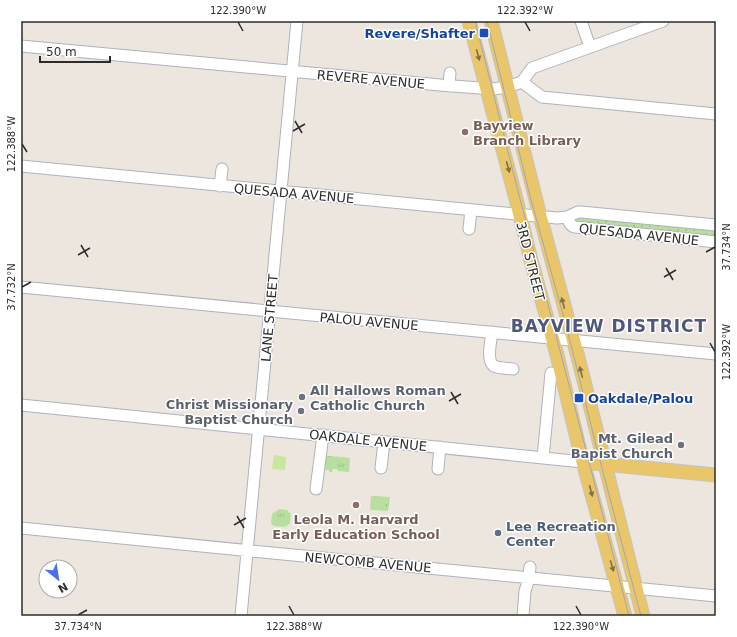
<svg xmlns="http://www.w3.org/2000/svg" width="737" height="637" viewBox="0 0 737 637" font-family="'DejaVu Sans',sans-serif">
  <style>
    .park { fill: url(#park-tufts) }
    .garden { fill: url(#garden-dots) }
    .pitch { fill: #c9e69c }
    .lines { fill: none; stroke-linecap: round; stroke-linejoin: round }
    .minor-casing { stroke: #b0b2bb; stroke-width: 13 }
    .major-casing { stroke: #c4c4c4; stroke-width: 15 }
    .minor { stroke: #fff; stroke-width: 11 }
    .major { stroke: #e8c669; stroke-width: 13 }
    .tram { stroke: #a2a6b5; stroke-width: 1 }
    .oneway { fill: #817147 }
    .ticks { fill: none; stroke: #2c2c2c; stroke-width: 1.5 }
    .transit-dot { fill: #1a4fb4; stroke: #fff; stroke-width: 1.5 }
    .education-dot { fill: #8d6e63; stroke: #fff; stroke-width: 1.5 }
    .worship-dot { fill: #6b7280; stroke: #fff; stroke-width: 1.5 }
    .service-dot { fill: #5c6f8a; stroke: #fff; stroke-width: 1.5 }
    .labels { text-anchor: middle; stroke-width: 3; stroke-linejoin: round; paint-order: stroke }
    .transit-label { font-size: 13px; font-weight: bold; fill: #164399; stroke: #fff; text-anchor: end }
    .street-label { font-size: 13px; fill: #2c2c2c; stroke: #fff }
    .education-label { font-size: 13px; font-weight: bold; fill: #785e54; stroke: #fff; text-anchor: start }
    .worship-label { font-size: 13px; font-weight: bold; fill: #5b616d; stroke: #fff; text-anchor: end }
    .service-label { font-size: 13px; font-weight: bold; fill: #4e5e75; stroke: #fff; text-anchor: start }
    .district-label { font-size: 17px; font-weight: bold; letter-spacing: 1px; fill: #4f587a; stroke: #fff }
    .neatline { fill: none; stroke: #2c2c2c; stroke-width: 1.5 }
    .ticks-label { font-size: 10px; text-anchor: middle; fill: #2c2c2c }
  </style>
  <defs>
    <pattern id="park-tufts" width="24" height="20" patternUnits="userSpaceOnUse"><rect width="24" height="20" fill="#b8dfa0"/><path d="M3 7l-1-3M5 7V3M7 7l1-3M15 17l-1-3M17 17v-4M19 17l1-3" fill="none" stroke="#9ec08a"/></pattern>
    <pattern id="garden-dots" width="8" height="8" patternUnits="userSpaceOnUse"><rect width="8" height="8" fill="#b8dfa0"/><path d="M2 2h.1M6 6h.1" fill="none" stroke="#9ec08a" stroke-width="1.8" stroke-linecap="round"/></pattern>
  </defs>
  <rect width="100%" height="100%" fill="#ede6df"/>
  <path class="park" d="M321 455 350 458 349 472 338 471 337 469H333L332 472H329V470L320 469Z
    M371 496 390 497 388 511 370 510Z
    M279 509 287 510 291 514 290 523 287 526V525L285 527 274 526 271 523 272 514Z"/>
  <path class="garden" d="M575 216 716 229V238L574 223V217Z"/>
  <path class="pitch" d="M274 455 286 457 285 470 272 469Z"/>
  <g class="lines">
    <g class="minor-casing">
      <path id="minor" d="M581 21 590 47
        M21 46 440 85 493 89 507 87 522 82
        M522 82 542 97 716 114
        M522 82 532 68 663 21
        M449 86 450 73
        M21 166 557 218 567 217 578 212H581L716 225
        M220 186 222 169
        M567 217C569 222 570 226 575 227L716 242
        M469 229 471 210
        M21 287 716 354
        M492 332C491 341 486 361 494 366 500 369 508 368 513 369
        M21 405 583 462
        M543 458 551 373
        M381 468 384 442
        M438 469 440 447
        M316 489 323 435
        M21 528 262 552 716 596
        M241 616 297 21
        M523 616 525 591 529 578 530 567"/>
    </g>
    <g class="major-casing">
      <path id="major" d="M469 21 516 199 531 260 557 355 579 447 625 616
        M491 21 540 216 578 357 643 616
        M583 462 716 475"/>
    </g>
    <use href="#minor" class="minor"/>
    <use href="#major" class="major"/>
    <path class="tram" d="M475 21 520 199 557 339 629 616
      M487 21 531 200 566 325 597 449 641 616"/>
  </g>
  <defs><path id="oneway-solid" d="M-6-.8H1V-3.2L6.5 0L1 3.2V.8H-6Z"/></defs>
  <g class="oneway">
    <use href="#oneway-solid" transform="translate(478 55) rotate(75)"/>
    <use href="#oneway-solid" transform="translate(508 167) rotate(75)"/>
    <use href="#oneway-solid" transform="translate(563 303) rotate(-105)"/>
    <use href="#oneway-solid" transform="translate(581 372) rotate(-104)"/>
    <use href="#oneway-solid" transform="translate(591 491) rotate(75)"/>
    <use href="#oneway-solid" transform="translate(612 566) rotate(74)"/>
  </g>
  <path class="ticks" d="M238 22 243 31M525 22 530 31M295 121 302 133M293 131 305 124M22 144 27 152M81 245 88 257M706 252 715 247M78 255 90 248M666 268 673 280M664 277 676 270M22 287 31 282M710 343 715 352M451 392 458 404M449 401 461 394M237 516 244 528M234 525 246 518M289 606 294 615M576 606 581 615M78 615 87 610"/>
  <g class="transit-dot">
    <rect x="479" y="28" width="10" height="10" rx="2"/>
    <rect x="574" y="393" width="10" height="10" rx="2"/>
  </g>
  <g class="education-dot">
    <circle cx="465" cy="132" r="4"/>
    <circle cx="356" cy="505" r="4"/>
  </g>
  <g class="worship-dot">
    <circle cx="302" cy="397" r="4"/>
    <circle cx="301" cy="411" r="4"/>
    <circle cx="681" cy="445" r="4"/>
  </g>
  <circle class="service-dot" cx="498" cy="533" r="4"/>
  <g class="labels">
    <g class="transit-label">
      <text x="475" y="38">Revere/Shafter</text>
      <text x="588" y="403" text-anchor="start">Oakdale/Palou</text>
    </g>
    <g class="street-label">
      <text transform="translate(371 79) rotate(5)" y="5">REVERE AVENUE</text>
      <text transform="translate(294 193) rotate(5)" y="5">QUESADA AVENUE</text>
      <text transform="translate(639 234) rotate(6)" y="5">QUESADA AVENUE</text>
      <text transform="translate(531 261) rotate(76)" y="5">3RD STREET</text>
      <text transform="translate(269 318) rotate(-85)" y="5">LANE STREET</text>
      <text transform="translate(369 321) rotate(5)" y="5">PALOU AVENUE</text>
      <text transform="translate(368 440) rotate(6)" y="5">OAKDALE AVENUE</text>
      <text transform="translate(368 562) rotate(5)" y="5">NEWCOMB AVENUE</text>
    </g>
    <g class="education-label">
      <text x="473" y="130">Bayview<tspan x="473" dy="15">Branch Library</tspan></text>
      <text x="356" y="524" text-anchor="middle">Leola M. Harvard<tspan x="356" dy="15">Early Education School</tspan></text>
    </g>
    <g class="worship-label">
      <text x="310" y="395" text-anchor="start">All Hallows Roman<tspan x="310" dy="15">Catholic Church</tspan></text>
      <text x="293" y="409">Christ Missionary<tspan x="293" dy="15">Baptist Church</tspan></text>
      <text x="673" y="443">Mt. Gilead<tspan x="673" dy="15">Bapist Church</tspan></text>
    </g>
    <g class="service-label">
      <text x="506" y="531">Lee Recreation<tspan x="506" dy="15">Center</tspan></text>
    </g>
    <g class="district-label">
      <text x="609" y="332">BAYVIEW DISTRICT</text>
    </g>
  </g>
  <rect width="737" height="637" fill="none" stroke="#ffffff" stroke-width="44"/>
  <g transform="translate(58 579) rotate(150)"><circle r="19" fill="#ffffff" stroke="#ababab"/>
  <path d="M0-3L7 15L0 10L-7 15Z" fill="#4a6fef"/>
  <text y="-6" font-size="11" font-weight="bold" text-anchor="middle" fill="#2c2c2c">N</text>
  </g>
  <path d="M40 56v6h70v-6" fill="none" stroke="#2c2c2c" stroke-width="2"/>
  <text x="46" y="56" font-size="12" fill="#2c2c2c" stroke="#ffffff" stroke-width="3" paint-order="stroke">50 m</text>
  <rect x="22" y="22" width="693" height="593" class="neatline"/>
  <g class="ticks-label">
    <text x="238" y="14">122.390°W</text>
    <text x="525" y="14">122.392°W</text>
    <text transform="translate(11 144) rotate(-90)" y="4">122.388°W</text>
    <text transform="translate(726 247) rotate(-90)" y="4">37.734°N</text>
    <text transform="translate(11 287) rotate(-90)" y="4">37.732°N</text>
    <text transform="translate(726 352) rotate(-90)" y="4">122.392°W</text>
    <text x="78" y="630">37.734°N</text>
    <text x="294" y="630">122.388°W</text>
    <text x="581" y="630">122.390°W</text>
  </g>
</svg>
